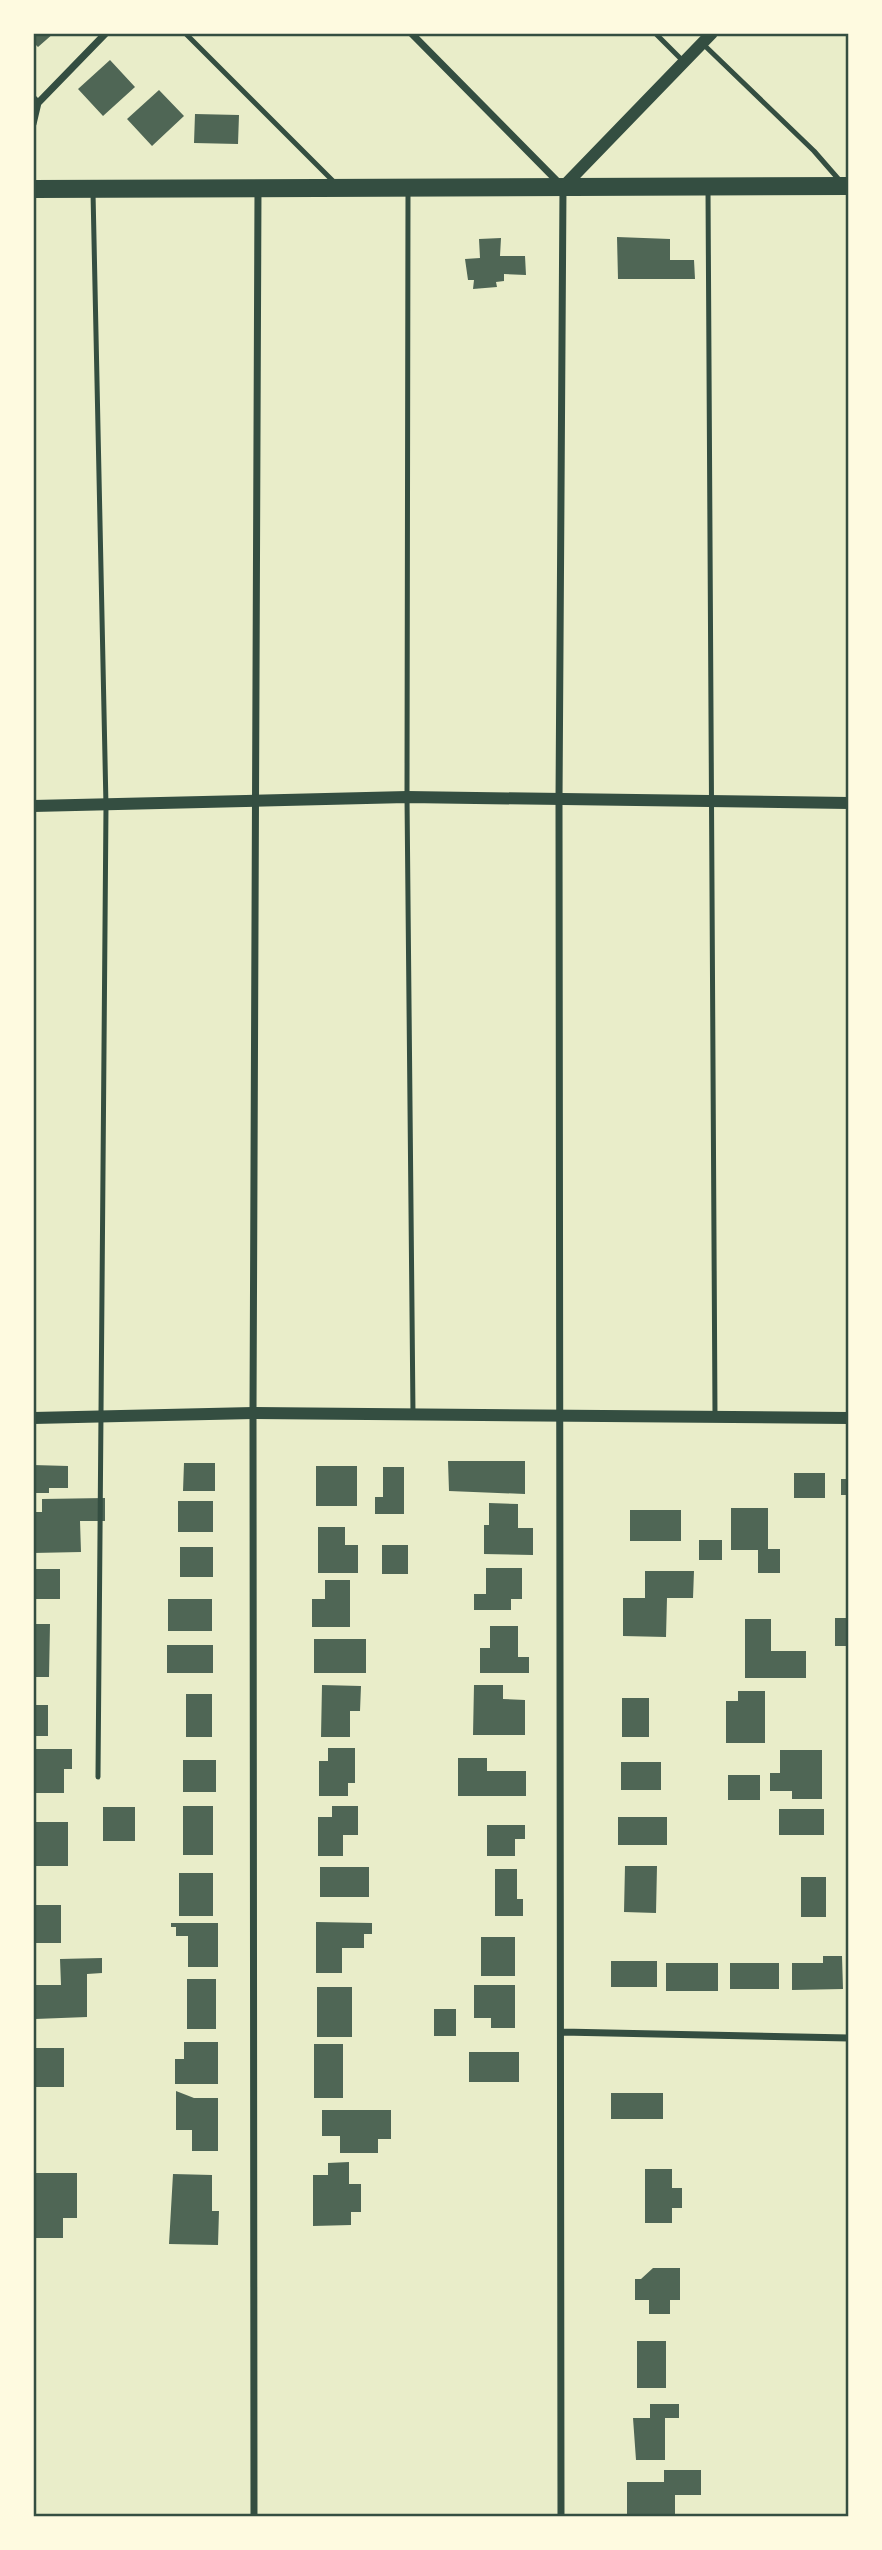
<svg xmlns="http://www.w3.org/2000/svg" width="882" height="2550" viewBox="0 0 882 2550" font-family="'Public Sans',sans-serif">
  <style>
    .building { fill: #4f6655 }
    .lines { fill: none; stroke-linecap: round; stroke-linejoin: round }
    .service { stroke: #344e41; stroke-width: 5 }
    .minor { stroke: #344e41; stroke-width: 7 }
    .tertiary { stroke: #344e41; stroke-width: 12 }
    .primary { stroke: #344e41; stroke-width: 18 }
    .neatline { fill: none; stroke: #344e41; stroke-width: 2.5 }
  </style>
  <rect width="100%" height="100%" fill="#e9edc9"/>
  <path class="building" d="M33 33H54L38 47 33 42Z
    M110 60 135 87 103 116 78 89Z
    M159 90 184 116 152 146 127 119Z
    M195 114 239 115 238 144 194 143Z
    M617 237 670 239V260H694L695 279H618Z
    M501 238 500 256H525L526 275 504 274V281L496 282 497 287 473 289 474 280H468L465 259 480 258 479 239Z
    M448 1461H525V1494L449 1491Z
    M184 1463H215V1491H183Z
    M33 1465 68 1466V1488H49V1493H33Z
    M316 1466H357V1506H316Z
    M383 1467H404V1514H375V1497H383Z
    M794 1473H825V1498H794Z
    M841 1479H849V1495H841Z
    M105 1498V1521H80L81 1552 33 1553V1512H42V1499Z
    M178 1501H213V1532H178Z
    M489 1503 518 1504V1528H533V1555L484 1554V1525H489Z
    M731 1508H768V1549H780V1573H758V1550H731Z
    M630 1510H681V1541H630Z
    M318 1527H345V1545H358V1573H318Z
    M699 1540H722V1560H699Z
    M382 1545H408V1574H382Z
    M180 1547H213V1577H180Z
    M486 1568H522V1599H511V1610H474V1594H486Z
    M33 1569H60V1599H33Z
    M645 1571H694L693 1598H667L666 1637 623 1636V1598H645Z
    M325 1580H350V1627H312V1599H325Z
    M168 1599H212V1631H168Z
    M835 1618H849V1646H835Z
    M745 1619H771V1651H806V1678H745Z
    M33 1624H50L49 1677H33Z
    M490 1626H518V1657H529V1673H480V1648H490Z
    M314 1639H366V1673H314Z
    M167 1645H213V1673H167Z
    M322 1685 361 1686 360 1711H350V1737H321Z
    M474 1685H503V1699L525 1700V1735H473Z
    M738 1691H765V1743H726V1701H738Z
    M186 1694H212V1737H186Z
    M622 1698H649V1737H622Z
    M33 1705H48V1736H33Z
    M328 1748H355V1783H348V1796H319V1761H328Z
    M35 1749H72V1769H64V1793H35Z
    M780 1750H822V1799H792V1791H770V1773H780Z
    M458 1758H487V1771H526V1796H458Z
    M183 1760H216V1792H183Z
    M621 1762H661V1790H621Z
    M728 1775H760V1800H728Z
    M183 1806H213V1855H183Z
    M332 1806H358V1835H343V1856H318V1817H332Z
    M103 1807H135V1841H103Z
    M779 1809H824V1835H779Z
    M618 1817H667V1845H618Z
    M35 1822H68V1866H35Z
    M487 1825H525V1839H515V1856H487Z
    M625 1866H657L656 1913 624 1912Z
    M320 1867H369V1897H320Z
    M495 1869H517V1899H523V1916H495Z
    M179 1873H213V1916H179Z
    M801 1877H826V1917H801Z
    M34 1905H61V1943H34Z
    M316 1922 372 1923V1934H364V1948H342V1973H316Z
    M171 1923H218V1967H188V1936H176V1927H171Z
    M481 1937H515V1976H481Z
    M823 1956H842L843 1989 792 1990V1963H823Z
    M102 1958V1973L87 1974V2017L35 2019 34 1985H61L60 1959Z
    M611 1961H657V1987H611Z
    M666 1963H718V1991H666Z
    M730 1963H779V1989H730Z
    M187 1979H216V2029H187Z
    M474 1985H515V2028H491V2018H474Z
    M317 1987H352V2037H317Z
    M434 2009H456V2036H434Z
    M184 2042H218V2084H175V2059H184Z
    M314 2044H343V2098H314Z
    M36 2048H64V2087H36Z
    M469 2052H519V2082H469Z
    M176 2091 194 2098H218V2151H192V2130H176Z
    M611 2093H663V2119H611Z
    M322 2110H391V2139H378V2153H340V2136H322Z
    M349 2162V2184H361V2212H351V2225L313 2226V2175H328V2163Z
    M645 2169H672V2188H682V2208H672V2223H645Z
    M34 2173H77V2218H63V2238H34Z
    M173 2174 212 2175V2211H219L218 2245 169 2244Z
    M653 2268H680V2300H670V2314H649V2300H635V2279H641Z
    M637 2341H666V2388H637Z
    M650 2404H679V2418H665V2460H636L633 2418H650Z
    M664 2470H701V2495H675V2517H627V2482H664Z"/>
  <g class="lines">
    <path class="service" d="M185 33 335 183
      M655 33 683 61
      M702 43 814 151 841 182
      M708 189 715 1415
      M93 192 106 806 98 1777
      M408 192 407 797 413 1414"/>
    <path class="minor" d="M411 33 563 187 559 800 561 2517
      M33 98 38 103 33 124
      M38 103 106 33
      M562 2032 849 2038
      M254 2517 253 1413 258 189"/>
    <path class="tertiary" d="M563 187 712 33
      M33 806 407 797 849 803
      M33 1418 253 1413 849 1418"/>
    <path class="primary" d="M33 189 849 186"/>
  </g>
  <rect width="882" height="2550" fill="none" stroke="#fefae0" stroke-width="70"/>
  <rect x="35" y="35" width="812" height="2480" class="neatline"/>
</svg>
